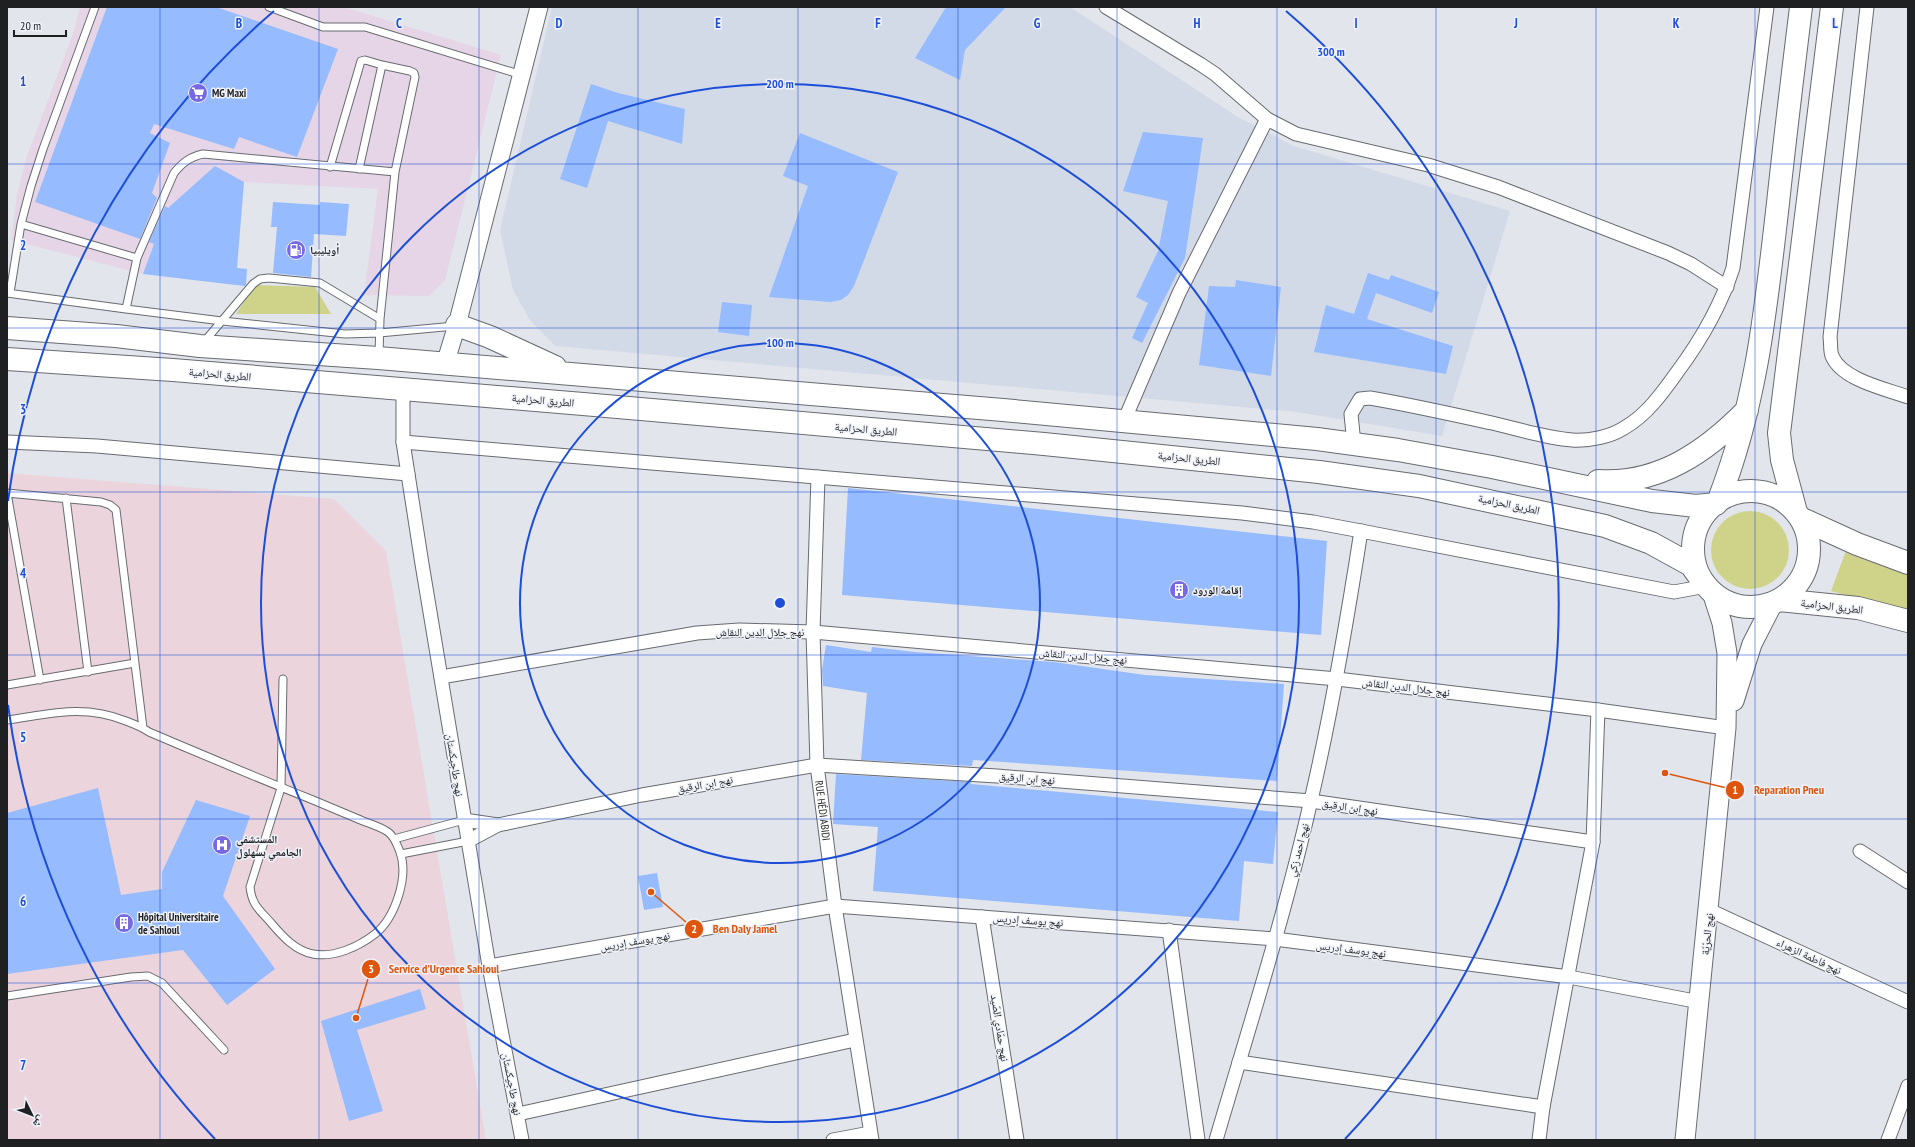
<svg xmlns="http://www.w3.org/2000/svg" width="1915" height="1147" viewBox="0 0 1915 1147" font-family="'PT Sans Narrow','Noto Naskh Arabic',sans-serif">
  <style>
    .commercial { fill: #e6d5e6 }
    .built { fill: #d3dae7 }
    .medical { fill: #ecd4dd }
    .green { fill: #ced389 }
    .building { fill: #96bbff }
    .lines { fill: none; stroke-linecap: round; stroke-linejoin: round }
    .service-casing { stroke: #686b71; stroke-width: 9 }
    .minor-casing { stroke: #686b71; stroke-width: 15 }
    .tertiary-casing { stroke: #686b71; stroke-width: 19 }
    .secondary-casing { stroke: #686b71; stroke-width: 21 }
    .trunk-casing { stroke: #686b71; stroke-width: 24 }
    .service { stroke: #fff; stroke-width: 7 }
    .minor { stroke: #fff; stroke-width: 13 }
    .tertiary { stroke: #fff; stroke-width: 17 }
    .secondary { stroke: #fff; stroke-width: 19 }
    .trunk { stroke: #fff; stroke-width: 22 }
    .grid { fill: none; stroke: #1d4ed8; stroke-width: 1; stroke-opacity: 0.55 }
    .ring { fill: none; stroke: #1d4ed8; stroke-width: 2 }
    .labels { text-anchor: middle; stroke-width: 3; stroke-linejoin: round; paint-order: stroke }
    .poi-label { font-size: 11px; font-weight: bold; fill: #1f2022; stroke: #eff2f9; text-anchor: start }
    .street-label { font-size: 11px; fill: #1f2022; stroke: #eff2f9 }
    .grid-label { font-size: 13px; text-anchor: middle; font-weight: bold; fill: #1d4ed8; stroke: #eff2f9; stroke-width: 3; stroke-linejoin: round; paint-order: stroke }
    .centre { fill: #1d4ed8; stroke: #eff2f9; stroke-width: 2 }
    .ring-label { font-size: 12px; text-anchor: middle; font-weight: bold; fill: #1d4ed8; stroke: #eff2f9; stroke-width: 3; stroke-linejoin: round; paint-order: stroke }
    .leader { fill: none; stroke: #de560d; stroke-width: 1.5 }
    .callout-dot { fill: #de560d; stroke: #eff2f9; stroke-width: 1.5 }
    .mark-label { font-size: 12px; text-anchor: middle; font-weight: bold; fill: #fff }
    .callout-label { font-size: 12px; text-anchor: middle; font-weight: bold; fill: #de560d; stroke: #eff2f9; stroke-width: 3; stroke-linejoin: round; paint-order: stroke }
  </style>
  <rect width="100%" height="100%" fill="#e2e5eb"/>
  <path class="commercial" d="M80 7H344L501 55 445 280 429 296 364 295 378 189 244 182 215 167 168 208 143 274 11 240 17 195 26 159 74 31Z"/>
  <path class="built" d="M552 7H1070L1238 117 1294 146 1510 211 1442 436 1297 412 555 346 530 320 513 290 500 230Z"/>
  <path class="medical" d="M7 473 334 499 386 551 486 1140H7Z"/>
  <path class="green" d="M255 285 315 287 331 314H236Z
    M1711 550a39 39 0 1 1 78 0a39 39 0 1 1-78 0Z
    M1847 548 1908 572V612L1831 591Z"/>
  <path class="building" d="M107 7H216L338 49 297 157 239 137 234 149 154 124 150 133 170 143 152 193 157 198 140 239 35 202Z
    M946 7H1006L965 50 960 80 915 58Z
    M591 84 618 93 685 109 682 144 608 121 587 188 560 179Z
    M1143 132 1203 138 1185 258 1142 343 1132 338 1148 303 1136 297 1158 251 1168 201 1123 191Z
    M800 133 898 172 854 286 848 295 841 300 830 302 769 297 808 186 783 176Z
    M215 166 244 182 237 268 247 269 246 285 245 286 227 284 143 274 154 244 149 242 165 206 168 208Z
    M273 202 320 205V202L349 204 346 236 314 234 311 277 273 273 277 227H271Z
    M1368 273 1389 280 1391 275 1439 292 1432 313 1376 293 1367 319 1453 346 1446 374 1314 352 1326 305 1354 314Z
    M1236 280 1281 287 1271 376 1199 365 1209 286 1235 287Z
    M722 302 752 305 749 336 718 332Z
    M848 488 1327 541 1321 635 842 595Z
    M826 645 871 652 872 647 915 652 1054 662 1145 675 1284 684 1277 781 973 760 972 766 861 760 867 693 823 686 822 670Z
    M836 774 971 782V784L1278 812 1273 864 1244 861 1239 921 873 891 878 827 833 824Z
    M98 788 121 895 162 889V872L196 800 250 816 223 896 275 969 227 1005 183 950 7 974V813Z
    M657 873 663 907 644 910 638 876Z
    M420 989 426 1009 357 1030 383 1111 349 1121 321 1021Z"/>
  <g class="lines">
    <g class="service-casing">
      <path id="service" d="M269 7 323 27H365L522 75
        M330 167 361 61 365 60 382 65
        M359 169 382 65 410 71 414 73 415 77 395 172
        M21 224 137 258
        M7 293 126 309
        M10 293 21 224 31 186 43 149 95 7
        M380 319 395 172 203 154C190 157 183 162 174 173L137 258 126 309 222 321 345 334 379 333 455 326
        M204 342 253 284 260 279 269 278 320 283 380 319 379 356
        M7 493 101 502 110 505 116 510 143 728
        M7 493 40 680
        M66 498 88 672
        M7 685 135 663
        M7 720C51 714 83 704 126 721 134 724 142 727 149 732 203 755 258 778 313 800 330 807 346 814 363 821 371 824 381 827 388 832 395 837 397 845 400 852 409 877 395 918 375 934 358 947 334 958 313 954 296 951 283 937 272 924 260 910 252 906 250 887L281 788 283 679
        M394 839 464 820
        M401 854 468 841
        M7 996 131 977 148 976 162 983 224 1050"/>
    </g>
    <g class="minor-casing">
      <g id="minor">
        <path d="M1106 7 1200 64 1215 74 1267 119 1296 134 1428 165 1498 187 1668 253 1691 264 1727 287"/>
        <path d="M1867 7 1830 337C1831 343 1830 351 1832 356 1842 380 1886 389 1908 397"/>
        <path d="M403 389V442L422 564 489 966 522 1140"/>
        <path d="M1124 421 1179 293 1267 119"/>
        <path d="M7 442 97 446 408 474"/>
        <path d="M403 442 1242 513 1313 522 1361 531 1674 592 1706 586"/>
        <path d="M1354 444 1351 414 1360 399 1370 398C1411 405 1451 414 1492 423 1518 429 1545 438 1572 440 1589 441 1610 437 1624 428 1647 415 1663 392 1678 371 1701 340 1721 305 1733 268L1767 7"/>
        <path id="s1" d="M818 477 813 632 817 765 835 906 872 1140"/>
        <path d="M441 677 697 633 739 630 813 632 1337 679 1598 710 1726 728"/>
        <path d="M464 820 498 825 642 795 817 765 997 776 1311 801 1593 842"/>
        <path d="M468 841 498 825"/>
        <path d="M1860 851 1908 882"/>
        <path d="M1709 910 1908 1002"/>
        <path d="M982 917 1017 1140"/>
        <path d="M1169 930 1198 1140"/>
        <path d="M489 966 835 906 1275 939 1569 977 1700 1002"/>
        <path d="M1239 1062 1543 1107"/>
        <path d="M518 1114 855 1040"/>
        <path d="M833 1140 870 1133"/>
        <path d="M1216 1140C1249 1027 1285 915 1311 800 1332 711 1347 621 1361 531"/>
        <path d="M1539 1140 1543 1107 1593 842 1598 710"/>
        <path d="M1888 1140 1908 1086"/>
      </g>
    </g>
    <g class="tertiary-casing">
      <path id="tertiary" d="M445 364 457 325 539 7"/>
    </g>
    <g class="secondary-casing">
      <path id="secondary" d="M1734 701 1752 644 1773 603
        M1685 1140 1726 728 1727 653 1722 623 1712 592"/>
    </g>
    <g class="trunk-casing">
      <path id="trunk" d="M457 325 490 337 555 367
        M7 328 116 336 200 346 378 358 1003 410 1317 439 1398 450 1492 467 1652 501 1696 506 1716 504
        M7 359 173 370 583 404 1044 444 1319 472 1419 486 1605 526 1651 543 1691 565 1703 582
        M1598 481C1659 485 1707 451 1747 410
        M1693 549a58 58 0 1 1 116 0a58 58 0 1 1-116 0Z
        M1718 502C1757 403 1766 307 1778 203 1785 137 1793 72 1801 7
        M1796 512 1782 460 1779 433 1832 7
        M1800 518 1857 544 1908 563
        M1779 600 1858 608 1908 621"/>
    </g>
    <use href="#service" class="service"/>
    <use href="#minor" class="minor"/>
    <use href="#tertiary" class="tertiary"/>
    <use href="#secondary" class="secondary"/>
    <use href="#trunk" class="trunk"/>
  </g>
  <path class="grid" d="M160 7V1140M319 7V1140M479 7V1140M638 7V1140M798 7V1140M958 7V1140M1117 7V1140M1277 7V1140M1436 7V1140M1596 7V1140M1755 7V1140M7 164H1908M7 328H1908M7 492H1908M7 655H1908M7 819H1908M7 983H1908"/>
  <g class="ring">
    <circle cx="780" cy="603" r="260"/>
    <circle cx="780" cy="603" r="519"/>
    <path d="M215 1139A779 779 0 0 1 8 705M8 501A779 779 0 0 1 274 11M1286 11A779 779 0 0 1 1345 1139"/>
  </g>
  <defs>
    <g id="supermarket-disc" transform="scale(1)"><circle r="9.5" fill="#7669e4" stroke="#eff2f9"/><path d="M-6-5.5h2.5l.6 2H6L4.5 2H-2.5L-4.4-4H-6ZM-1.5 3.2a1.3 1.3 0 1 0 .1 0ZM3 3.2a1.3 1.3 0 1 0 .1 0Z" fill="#fff"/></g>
    <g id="fuel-disc" transform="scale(1)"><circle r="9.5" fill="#7669e4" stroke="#eff2f9"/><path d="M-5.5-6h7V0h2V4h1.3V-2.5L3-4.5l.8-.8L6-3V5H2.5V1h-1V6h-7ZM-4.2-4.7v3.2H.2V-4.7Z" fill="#fff"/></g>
    <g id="building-disc" transform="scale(1)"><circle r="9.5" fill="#7669e4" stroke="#eff2f9"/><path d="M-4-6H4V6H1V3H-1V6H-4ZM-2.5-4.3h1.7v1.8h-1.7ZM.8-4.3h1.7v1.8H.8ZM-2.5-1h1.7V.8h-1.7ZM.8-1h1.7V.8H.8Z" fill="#fff"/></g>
    <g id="hospital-disc" transform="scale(1)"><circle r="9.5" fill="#7669e4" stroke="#eff2f9"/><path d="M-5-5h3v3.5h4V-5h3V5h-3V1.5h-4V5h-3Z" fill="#fff"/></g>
  </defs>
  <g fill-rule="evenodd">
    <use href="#supermarket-disc" x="198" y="93"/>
    <use href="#fuel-disc" x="296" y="250"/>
    <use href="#building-disc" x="1179" y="590"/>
    <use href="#hospital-disc" x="222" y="845"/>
    <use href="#building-disc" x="124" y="923"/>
  </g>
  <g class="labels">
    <g class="poi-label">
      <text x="212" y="97">MG Maxi</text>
      <text x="310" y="254">أويليبيا</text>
      <text x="1193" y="594">إقامة الورود</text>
      <text x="236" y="843">المستشفى<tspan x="236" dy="13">الجامعي بسهلول</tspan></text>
      <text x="138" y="921">Hôpital Universitaire<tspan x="138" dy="13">de Sahloul</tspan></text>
    </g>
    <g class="street-label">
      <text transform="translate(220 374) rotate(5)" y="4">الطريق الحزامية</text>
      <text transform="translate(543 400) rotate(5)" y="4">الطريق الحزامية</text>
      <text transform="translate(866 429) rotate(5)" y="4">الطريق الحزامية</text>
      <text transform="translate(1189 458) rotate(6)" y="4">الطريق الحزامية</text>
      <text transform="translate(1509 504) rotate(12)" y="4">الطريق الحزامية</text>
      <text transform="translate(1832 606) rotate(7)" y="4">الطريق الحزامية</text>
      <text x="760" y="636">نهج جلال الدين النقاش</text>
      <text transform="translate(1083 656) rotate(5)" y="4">نهج جلال الدين النقاش</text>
      <text transform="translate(1406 687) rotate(7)" y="4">نهج جلال الدين النقاش</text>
      <text transform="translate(455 765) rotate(81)" y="4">نهج طاجيكستان</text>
      <text transform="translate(1027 778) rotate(4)" y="4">نهج ابن الرقيق</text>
      <text transform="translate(705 784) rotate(-10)" y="4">نهج ابن الرقيق</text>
      <text transform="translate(1350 807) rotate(8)" y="4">نهج ابن الرقيق</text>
      <text dy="4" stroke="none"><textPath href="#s1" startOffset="334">RUE HÉDI ABIDI</textPath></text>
      <text transform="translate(1298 850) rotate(-75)" y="4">نهج احمد زكي</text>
      <text transform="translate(1028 920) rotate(4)" y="4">نهج يوسف إدريس</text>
      <text transform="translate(1707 934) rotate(-84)" y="4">نهج الحرّيّة</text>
      <text transform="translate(635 941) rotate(-10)" y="4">نهج يوسف إدريس</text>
      <text transform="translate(1351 949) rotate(7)" y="4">نهج يوسف إدريس</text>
      <text transform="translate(1809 956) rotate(25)" y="4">نهج فاطمة الزهراء</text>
      <text transform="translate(1000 1028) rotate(81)" y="4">نهج حمّادي الصّيد</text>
      <text transform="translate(512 1084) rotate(79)" y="4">نهج طاجيكستان</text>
    </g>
  </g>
  <g class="grid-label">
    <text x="239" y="28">B</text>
    <text x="399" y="28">C</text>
    <text x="559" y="28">D</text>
    <text x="718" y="28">E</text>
    <text x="878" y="28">F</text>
    <text x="1037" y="28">G</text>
    <text x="1197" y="28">H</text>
    <text x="1356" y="28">I</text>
    <text x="1516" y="28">J</text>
    <text x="1676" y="28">K</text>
    <text x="1835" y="28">L</text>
    <text x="23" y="86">1</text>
    <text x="23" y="250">2</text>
    <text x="23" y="414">3</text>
    <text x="23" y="578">4</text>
    <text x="23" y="742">5</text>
    <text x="23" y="906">6</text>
    <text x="23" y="1070">7</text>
  </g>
  <circle cx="780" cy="603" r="6" class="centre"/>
  <g class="ring-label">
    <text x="1331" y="56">300 m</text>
    <text x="780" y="88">200 m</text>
    <text x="780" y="347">100 m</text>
  </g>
  <path class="leader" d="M1665 773L1735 790M651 892L694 929M356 1018L371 969"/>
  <g class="callout-dot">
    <circle cx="1665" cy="773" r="4"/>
    <circle cx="651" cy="892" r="4"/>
    <circle cx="356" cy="1018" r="4"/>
    <circle cx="1735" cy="790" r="10"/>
    <circle cx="694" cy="929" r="10"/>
    <circle cx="371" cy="969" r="10"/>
  </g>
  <g class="mark-label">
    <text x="1735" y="794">1</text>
    <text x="694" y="933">2</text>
    <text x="371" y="973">3</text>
  </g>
  <g class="callout-label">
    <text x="1789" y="794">Reparation Pneu</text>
    <text x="745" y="933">Ben Daly Jamel</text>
    <text x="444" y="973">Service d'Urgence Sahloul</text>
  </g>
  <rect width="1915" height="1147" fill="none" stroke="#1f2022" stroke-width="16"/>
  <g transform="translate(32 1115) rotate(133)" stroke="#eff2f9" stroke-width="3" paint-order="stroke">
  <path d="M0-3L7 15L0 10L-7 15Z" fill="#1f2022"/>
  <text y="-6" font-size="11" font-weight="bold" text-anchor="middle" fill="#1f2022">ش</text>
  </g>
  <path d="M14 30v6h52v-6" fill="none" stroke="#1f2022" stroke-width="2"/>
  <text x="20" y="30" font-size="12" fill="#1f2022" stroke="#eff2f9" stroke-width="3" paint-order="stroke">20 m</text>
</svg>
